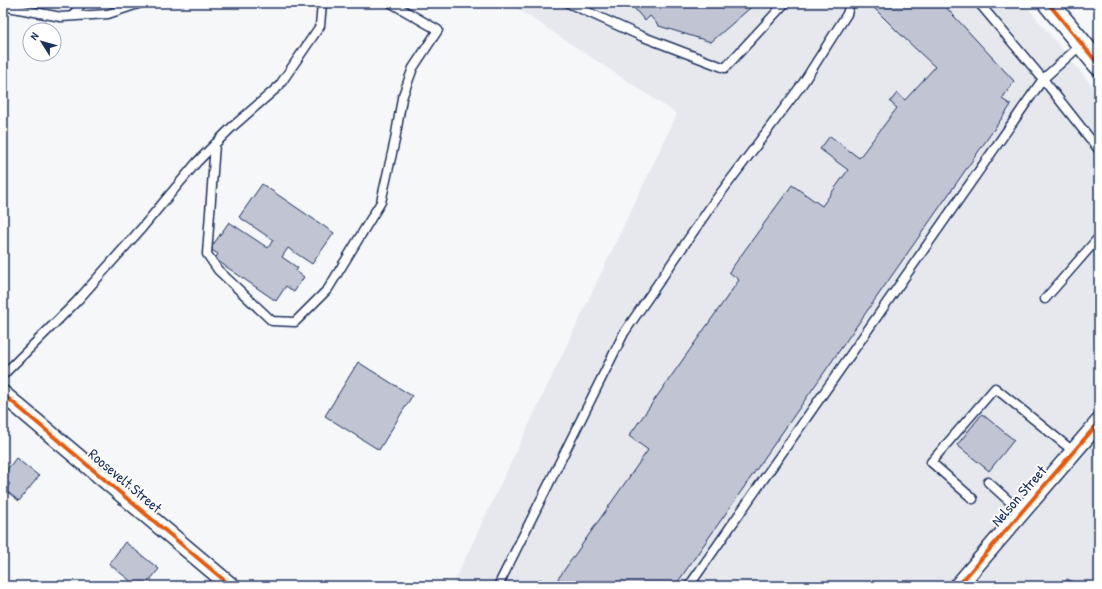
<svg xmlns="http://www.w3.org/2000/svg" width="1102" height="589" viewBox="0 0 1102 589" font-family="'Patrick Hand',sans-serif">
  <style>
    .built { fill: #e6e8ee }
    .building { fill: #c0c4d3; stroke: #1b2f5e }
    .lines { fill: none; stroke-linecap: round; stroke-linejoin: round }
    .service-casing { stroke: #1b2f5e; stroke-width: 11 }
    .minor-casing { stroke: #1b2f5e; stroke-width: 19 }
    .tertiary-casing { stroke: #1b2f5e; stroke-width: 23 }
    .service { stroke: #fff; stroke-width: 8 }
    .minor { stroke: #fff; stroke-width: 16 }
    .tertiary { stroke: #fff; stroke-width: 20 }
    .cycleway-casing { stroke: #fff; stroke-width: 6 }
    .cycleway { stroke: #e8590c; stroke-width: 4 }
    .labels { text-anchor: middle; stroke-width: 4; stroke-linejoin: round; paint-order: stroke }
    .street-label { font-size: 15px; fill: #1b2f5e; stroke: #fff }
  </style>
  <rect width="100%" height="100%" fill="#f6f7f9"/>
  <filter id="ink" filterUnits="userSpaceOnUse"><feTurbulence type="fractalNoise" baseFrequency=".025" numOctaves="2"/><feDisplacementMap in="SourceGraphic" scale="8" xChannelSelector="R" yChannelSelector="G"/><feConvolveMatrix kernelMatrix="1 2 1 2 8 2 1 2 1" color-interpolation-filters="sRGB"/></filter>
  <g filter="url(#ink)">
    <path class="built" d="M509 3H1024L1099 94V406L949 586H452L677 114Z
      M1099 424V586H959Z"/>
    <path class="building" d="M630 3H756L711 42 659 26 650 16 645 21Z
      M875 3H942L1014 81 1002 99 1011 105 675 586H553L648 450 629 436 739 280 729 272 792 185 822 206 848 170 820 149 830 136 859 158 897 108 890 102 897 93 905 100 935 67 902 36 872 6Z
      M262 184 334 233 312 264 288 248 282 257 298 268 296 271 304 277 294 292 286 286 276 301 215 259 218 254 210 249 229 222 268 248 273 240 239 217Z
      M358 362 412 396 379 450 325 416Z
      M982 414 1014 440 989 471 957 445Z
      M16 458 39 476 19 501 5 490 10 484 3 479V475Z
      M125 542 159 569 145 586H137L109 564Z
      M540 579 550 586H535Z
      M1067 579 1082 586H1064Z"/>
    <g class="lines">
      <g class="service-casing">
        <path id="service" d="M568 3 641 36 725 68 785 3
          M3 6 61 17 108 14 141 3
          M72 16 82 3
          M1082 44 1043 79 1099 150
          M215 144 207 254 218 270 272 321 295 322 328 289 381 202 395 140 402 98 413 68 438 30 391 3
          M1045 299 1099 237
          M3 375 77 301 141 229 197 162 231 128 279 86 320 26 322 3
          M988 482 1021 512
          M973 499 931 462 995 388 1073 451
          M498 586 624 333 711 206 803 83 847 14 850 3
          M689 586 1043 79 979 3"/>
      </g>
      <g class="minor-casing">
        <path id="minor" d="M3 394 231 586
          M958 586 1099 422"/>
      </g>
      <g class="tertiary-casing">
        <path id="tertiary" d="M1048 3 1099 65"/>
      </g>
      <use href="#service" class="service"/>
      <use href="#minor" class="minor"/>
      <use href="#tertiary" class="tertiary"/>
      <g class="cycleway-casing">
        <path id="cycleway" d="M1048 3 1099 65
          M3 394 231 586
          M958 586 1099 422"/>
      </g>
      <use href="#cycleway" class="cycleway"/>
    </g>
  </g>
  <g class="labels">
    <g class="street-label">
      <text transform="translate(125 481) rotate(40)" y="5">Roosevelt Street</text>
      <text transform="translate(1019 496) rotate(-49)" y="5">Nelson Street</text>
    </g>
  </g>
  <rect width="1102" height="589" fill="none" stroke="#fff" stroke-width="16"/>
  <rect x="8" y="8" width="1086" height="573" fill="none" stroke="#1b2f5e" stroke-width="1.5" filter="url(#ink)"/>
  <g transform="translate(42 42) rotate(307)"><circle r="19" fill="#ffffff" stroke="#a4acbf"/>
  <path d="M0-3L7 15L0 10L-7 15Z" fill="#1b2f5e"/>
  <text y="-6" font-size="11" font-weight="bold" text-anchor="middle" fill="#1b2f5e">N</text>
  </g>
</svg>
